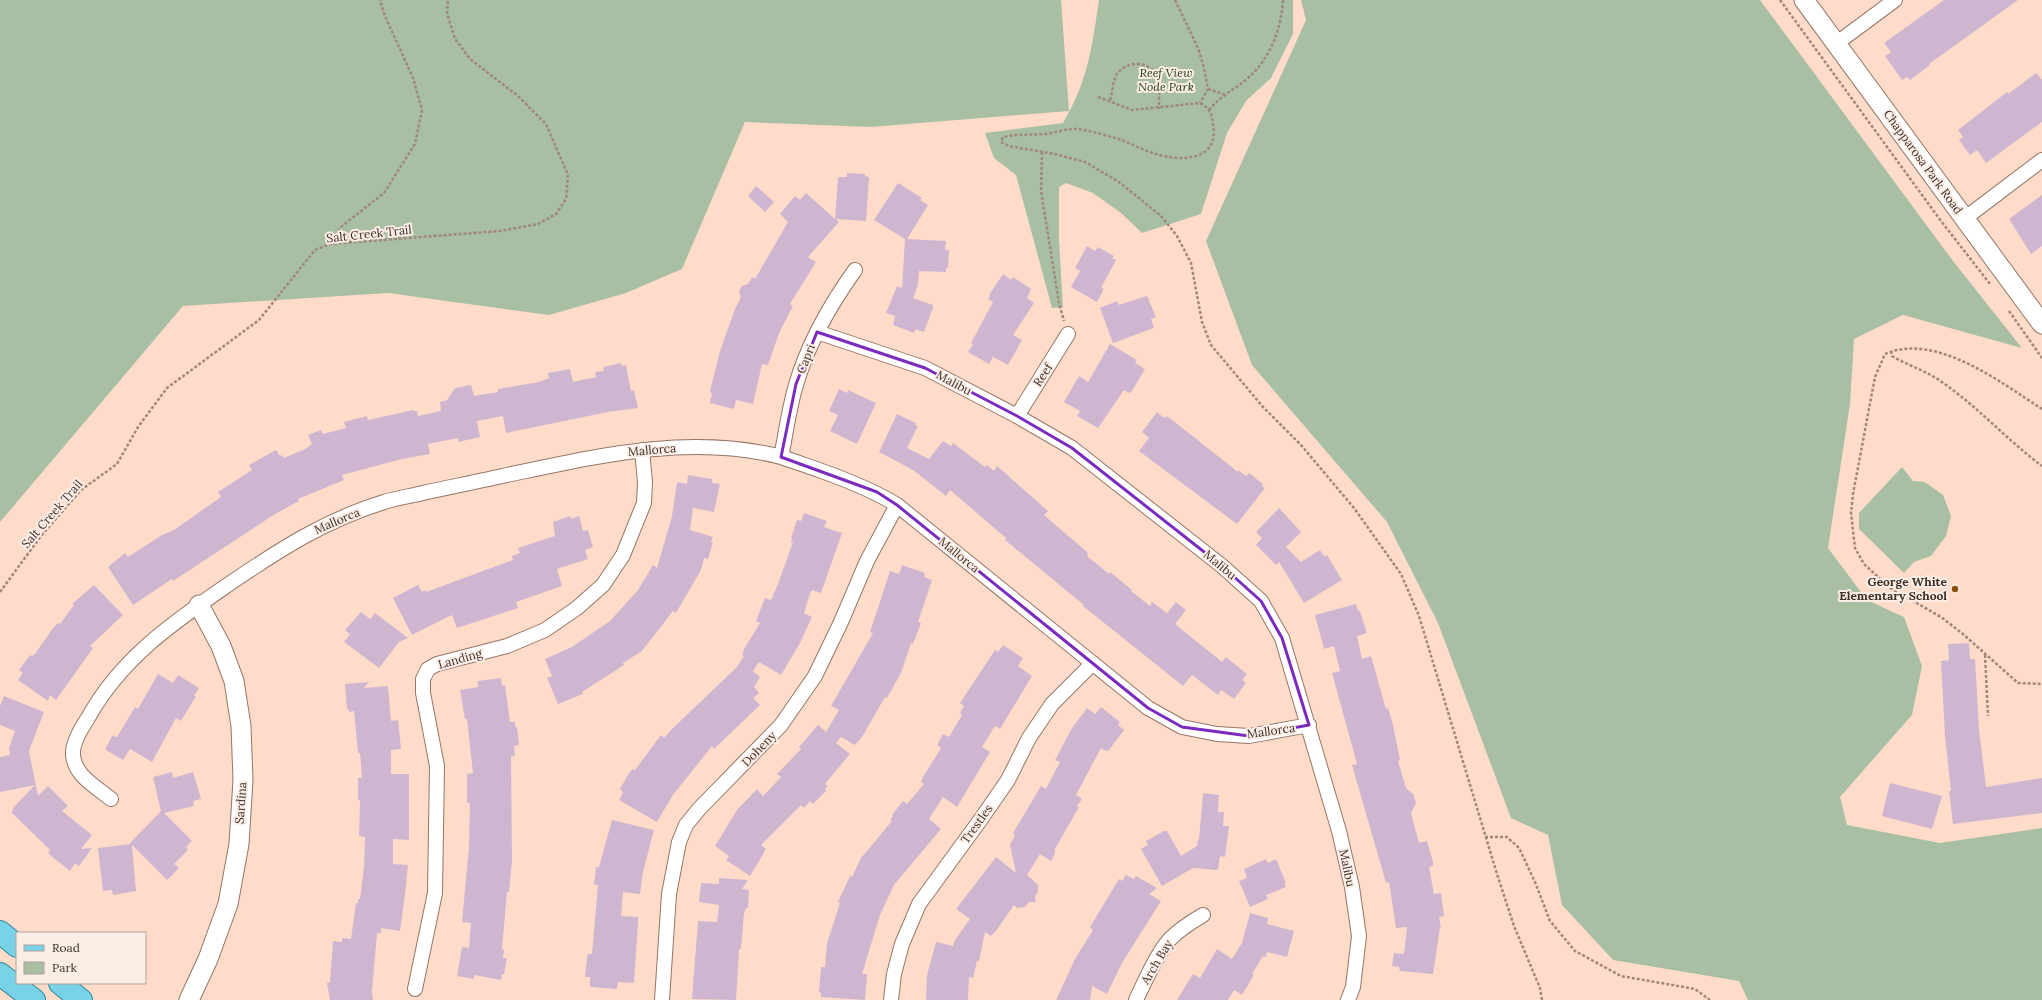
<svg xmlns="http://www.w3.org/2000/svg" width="2042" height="1000" viewBox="0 0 2042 1000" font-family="Lora,serif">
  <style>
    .green { fill: #a9bfa3 }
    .building { fill: #cfb6d0 }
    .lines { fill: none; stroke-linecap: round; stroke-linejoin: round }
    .street-casing { stroke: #957565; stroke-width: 16 }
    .secondary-casing { stroke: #957565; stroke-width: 21 }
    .primary-casing { stroke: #2a869a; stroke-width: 24 }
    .path { stroke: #a0877b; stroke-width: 2.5; stroke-dasharray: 3 2; stroke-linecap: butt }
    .street { stroke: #fff; stroke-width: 14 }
    .secondary { stroke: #fff; stroke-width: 19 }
    .primary { stroke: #79d3e7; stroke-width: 22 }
    .marked { fill: none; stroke: #7b2cbf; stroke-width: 3; stroke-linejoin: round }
    .poi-dot { fill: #895105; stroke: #fceee7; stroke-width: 1.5 }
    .labels { text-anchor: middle; stroke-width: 4; stroke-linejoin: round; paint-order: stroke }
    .park-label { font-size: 12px; font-style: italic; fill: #1a3c10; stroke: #fceee7 }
    .street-label { font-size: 12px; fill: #3d2f28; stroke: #fceee7 }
    .poi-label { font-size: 12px; font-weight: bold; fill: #3d2f28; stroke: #fceee7; text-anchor: end }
  </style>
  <rect width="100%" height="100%" fill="#ffdcca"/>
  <path class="green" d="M0 0H1061L1069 111 871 127 745 122 682 269 626 293 549 315 388 293 183 306 0 522Z
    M1099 0H1293V34L1271 78 1246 101 1227 133 1201 214 1142 233 1121 213 1093 193 1066 183 1059 187V240L1063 307 1052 308 1016 175 994 158 985 133 1063 123C1088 81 1092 47 1099 0Z
    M1301 0H1760L1953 261 2022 348 1903 315 1854 339 1850 404 1828 548 1867 600 1904 617 1922 666 1912 715 1840 797 1847 825 1940 843 2042 828V1000H1748L1739 981 1613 960 1562 905 1548 835 1511 818 1438 623 1387 522 1252 365 1206 241 1306 20Z
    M1902 467 1913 481 1925 482 1943 495 1951 516 1946 536 1931 556 1914 562 1904 573 1859 529V513Z"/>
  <path class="building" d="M1944 0H2018L1929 64 1930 65 1910 80 1907 77 1902 80 1885 56 1891 52 1884 43Z
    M2036 73 2042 80V122L1986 163 1977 150 1970 155 1959 140 1963 137 1958 130 2007 92 2008 94Z
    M847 173 865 174V176L869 177 866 221 836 219 839 222 808 257 816 262 790 304 793 306 779 333 768 365 762 364 753 404 736 400 734 409 710 403 712 394 710 391 720 351 735 309 741 297 739 291 742 286 748 284 752 277 755 279 788 222 780 214 795 196 800 200 806 193 835 219 838 177H847Z
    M898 183 922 198 920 200 928 205 907 239 946 241 945 250H949L948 268H946V272L919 271 918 285 913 298 933 305V308L924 332 916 329 914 333 893 325 895 316 886 313 897 286 902 288 905 239 874 220Z
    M756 186 774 202 765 212 748 196Z
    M2042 195V246L2031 254 2009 219Z
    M1087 246 1095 251 1098 247 1114 256 1112 258 1116 260 1101 288 1104 289 1097 302 1071 287 1080 271 1075 268Z
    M1003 274 1011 280 1013 277 1031 289 1027 298 1034 303 1013 335 1022 340 1008 365 993 357 989 364 968 352 973 344 971 343 993 302 988 299 990 296 989 295Z
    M1147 296 1156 317 1151 319 1154 328 1113 343 1100 308 1117 301 1119 305Z
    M1110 344 1137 360 1135 363 1145 369 1132 391 1129 393 1124 390 1098 428 1077 416 1080 411 1064 402 1079 376 1088 382Z
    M621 363 622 366 626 365 631 391 634 390 638 408 608 412 506 433 503 416 477 421 480 437 458 442V438L428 444 430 454 402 459 342 475 344 480 298 499 299 501 275 514 173 581 172 579 133 605 108 567 125 553 128 557 162 535 174 530 221 497 218 492 252 470 249 465 276 450 280 456 282 455 284 458 305 449 312 444 308 435 321 430 323 434 346 428 344 422 367 416 368 420 413 410 414 411H417L418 416 441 411 440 402 447 400 455 388 471 385 474 396 498 392V389L504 388 539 382 549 378 548 373 570 369 573 382 596 377 595 372 604 371 603 367Z
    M839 389 847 393 848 390 876 403 857 444 830 431 838 415 829 411Z
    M1157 412 1164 418 1166 416 1171 419 1238 472V470L1246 476 1249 473 1263 484 1262 486 1265 488 1237 524 1139 451 1149 438 1142 432Z
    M897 414 916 423 915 425 918 426 907 448 929 459 943 441 951 446 953 443 985 467 987 465 994 471 997 466 1048 511 1044 515 1087 552 1088 557 1109 574 1110 572 1132 590 1131 591 1150 606 1152 602 1167 613 1176 602 1186 610 1175 624 1222 662 1226 657 1247 674 1242 680 1246 683 1234 699 1221 690 1218 695 1192 675 1183 686 1083 606 1084 605 1005 540 1006 538 950 490 946 496 913 470 879 452Z
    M688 475 712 479V483L720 484 714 512 693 508 690 530 713 537 711 542H713L708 559 704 558 701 570 676 613 673 611 642 651 623 663 624 665 582 692 583 694 558 704 547 678 552 676 545 659 572 647 610 621 638 590 653 565 657 568 672 516 677 482 687 484Z
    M1279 508 1301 532 1286 547 1301 562 1320 550 1325 557 1327 555 1342 580 1304 603 1279 562 1276 565 1256 545 1262 538 1256 532Z
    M804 513 827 521 824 527 842 533 821 593 812 590 810 594 804 613 812 617 800 643 781 675 759 662 753 671 760 677 754 687 759 693 753 698 760 705 714 749 712 746 673 795 657 822 619 800 623 792 620 789 629 773 633 769 635 770 661 735 664 738 672 729 737 667 744 656 742 655 744 649 760 623 756 621 765 598 771 600 778 584 793 542H791L792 538H791L797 520 801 521Z
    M570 516 571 519 579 516 583 531 588 530 593 547 585 550 588 559 557 569 562 586 516 602 518 608 457 628 452 615 412 635 393 598 418 585 422 592 425 590 426 592 513 560 512 556 520 553 518 548 555 536 553 522Z
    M902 565 925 573 924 577 932 580 918 622 921 623 913 644 911 643 901 673 887 698 885 697 862 737 855 745 841 737 836 743 850 754 825 784 828 786 825 789 826 791 813 804 810 801 804 808 801 805 761 845 766 849 750 876 726 860 729 856 715 846 737 810 757 789 763 796 781 777 777 774 801 749 799 747 818 725 826 732 839 710 831 706 873 633 870 632 890 571 899 574Z
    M94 585 123 615 90 646 93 648 56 700 50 695 48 701 18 680 23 673 19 670 30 655 32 656 35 654 53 628 58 623 60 624 74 605 72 604Z
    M1356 604 1358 611H1360L1367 633 1357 636 1362 659 1371 656 1386 709 1388 708 1393 725 1400 760 1398 761 1406 788 1413 794 1416 803 1411 813 1419 843 1427 841 1433 862V866L1429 867 1434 894 1441 893 1444 916 1439 917 1441 927H1440L1433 974 1400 971 1399 967 1392 966 1394 953 1404 954 1407 927 1396 928 1389 882 1386 883 1352 765 1357 764 1332 673 1340 671 1334 646 1324 649 1315 615Z
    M361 612 370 619 375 613 408 638 399 642 379 668 344 642 350 634 345 630Z
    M1969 643 1970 659H1975L1979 729 1986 787 2042 778V813L1953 824 1949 791H1951L1945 736 1941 661 1949 660 1948 644Z
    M1003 645 1023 658 1018 666 1032 676 1000 729 995 726 982 747 990 752 957 807 943 797 929 819 941 829 894 885 880 915 862 974H867L865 1000 821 997V993L819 992 821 967H825L827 943 840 903 838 902 850 876 852 877 861 858 892 821 890 820 893 816 892 815 903 801 907 804 924 784 921 782 923 777 941 748 937 745 943 734 949 737 962 715 960 713 964 706 960 703 995 650 998 652Z
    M158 674 173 683 178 675 199 688 194 696H196L181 721 176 718 152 762 130 749 123 760 106 750V748L112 736 117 737 135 707 138 709Z
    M501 678 502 686 505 685 510 722H515V727H517L519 745 514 746 515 756H511L512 860 509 892H507L502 949H504L503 958H507L504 974H502L501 980 474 975V979L457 976 462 947 469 948 471 923 462 922 469 847 470 803H467V774L473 773 467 719H465L460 690 478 687V681Z
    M369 682 364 688 388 686 391 721 398 720 401 749 391 750V774H409V840L393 839V864L408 865 405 894 400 931 381 928V933H377L372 991 373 1000H330L327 983 330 982 333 941 342 942V938L351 939 356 903H358V899H360L364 867 365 837 359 836 360 800H358V778H362L360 753H358L354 711 349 712V709L347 710 345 684Z
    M4 696 44 712 29 751 38 796 48 786 68 806 62 811 92 835 81 849 92 848 79 866 75 863 70 871 50 855 48 852 50 850 11 812 14 810 12 809 35 785 0 792V757L10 755 9 748 15 731 0 725V706Z
    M1101 707 1120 722 1118 725 1124 730 1109 750 1106 751 1101 748 1076 795 1082 799 1077 806 1079 807 1055 849V853L1051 861 1040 854 1027 875 1038 885V892L1035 896 1036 902H1029L1025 907 1017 908 1014 905 996 931 991 936 985 932 979 961H977L973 978 969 977 968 1000H926L927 975 936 942 953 946 955 940 970 919 956 909 996 857 1016 873 1010 845 1015 835 1013 833 1041 786 1046 789 1060 762 1055 760 1072 728 1087 708 1095 714Z
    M172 772 173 778 193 772 201 799 193 801 194 806 164 813 192 841 186 847 188 850 174 864 179 868 167 880 132 845 136 891 113 895 112 890 103 891 98 848 131 844 130 843 161 811 153 777Z
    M1890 783 1942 796 1932 829 1882 816Z
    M1203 793 1219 795 1218 812H1224L1223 826H1229L1225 857 1220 856 1218 870 1193 868 1162 886 1141 849 1148 845 1146 841 1164 831H1167L1181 856 1197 846 1198 840H1199Z
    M612 820 654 830 643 872 640 894 623 892 621 916 638 917V923L634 983 618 982 617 989 590 987V977H585L587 958 588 954H592L598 885H594L596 867H599Z
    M1266 859 1268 863 1276 859 1286 883 1284 884 1286 887 1266 895 1268 899 1250 907 1239 881 1247 878 1244 869Z
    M1126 875 1134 879 1136 876 1157 888 1149 894 1161 901 1122 963 1107 994 1092 986 1090 1000H1056L1075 959 1093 930 1090 927 1119 879 1122 881Z
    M719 878 748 880 742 889 749 890 748 908H746L744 913 741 949H739L736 1000 692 999 698 921 717 922 719 905 699 902 701 883 719 884Z
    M1250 913 1268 918 1267 924 1294 931 1287 957 1267 952 1266 957 1263 956 1252 974 1254 975 1242 995 1234 990 1228 1000H1177L1193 974 1200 978 1217 949 1232 959 1242 943Z"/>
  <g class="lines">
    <g class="street-casing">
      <path id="street" d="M1837 43 1895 0
        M1964 219 2042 160
        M817 332 925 368 1017 416 1072 448 1222 566 1261 601 1282 638 1339 831 1352 887 1359 936 1353 987 1348 1000
        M1017 416 1068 334
        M781 457C786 433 789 408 796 385 808 343 830 305 855 270
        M111 799C95 786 75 776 73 755 72 744 82 727 88 718 121 658 174 622 229 584 279 550 325 520 384 502 397 498 411 496 423 493 450 487 476 482 502 476 593 457 689 433 781 457 794 461 807 466 819 470 847 480 873 490 897 505L1148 708 1182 727 1217 734 1249 736 1309 725
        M415 989 435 893 437 766 423 693V679L428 669 437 664 507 646 545 630 577 608 603 585 623 555 644 503 645 482 642 450
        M662 1000 669 894 679 842 686 825 699 809 781 725 815 676 841 622 867 561 897 505
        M891 1000 894 974 902 944 919 904 981 819 1008 780 1029 738 1052 704 1093 663
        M1136 1000C1144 983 1157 953 1170 939 1180 929 1191 922 1203 915"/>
    </g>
    <g class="secondary-casing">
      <path id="secondary" d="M1804 0 2042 324
        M189 1000 208 959 228 904 239 844 243 780 241 726 234 681 221 646 199 605"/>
    </g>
    <g class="primary-casing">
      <path id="primary" d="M0 932 17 946
        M0 974 34 1000
        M60 983 81 1000"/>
    </g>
    <path class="path" d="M1175 0 1198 48 1204 68 1208 89 1200 103
      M1780 0 1941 221 1990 284
      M1208 89 1224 94
      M1098 97 1132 110 1200 103C1210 108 1212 114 1213 125 1220 162 1178 162 1153 153 1142 150 1132 144 1122 140 1108 136 1092 131 1078 129 1066 128 1056 133 1045 134 1030 135 1017 134 1003 137L1001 142 1009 146 1055 154 1085 162 1119 182 1162 217 1177 236 1191 263 1202 322 1211 345 1263 407 1301 445 1354 508 1401 574 1419 616 1497 874 1514 926 1540 988 1542 1000
      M1110 100C1113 92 1112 82 1117 74 1121 68 1129 64 1136 64 1161 63 1159 91 1159 109
      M1209 110C1221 95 1236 89 1249 77 1271 57 1281 29 1283 0
      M1042 152 1041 191 1059 303 1064 321
      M330 244 341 227 384 193 415 144 422 110 413 78 385 16 380 0
      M2009 311 2042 358
      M1891 351 1892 356C1907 365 1924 370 1939 380 1976 405 2006 439 2042 466
      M2042 409C2000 382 1936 332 1885 354L1875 377 1853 494 1851 513 1855 548 1864 564 1889 587 1941 617 1963 634 2018 683 2042 684
      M0 592 41 536 81 490 117 464 138 427 167 388 259 320 315 250 330 244 500 231 538 224 556 214 566 199 568 175 546 124 518 96 470 59 455 39 447 13 448 0
      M1985 655 1988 716
      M1485 837H1507L1519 848 1535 882 1550 921 1575 951 1621 976 1695 989 1710 1000"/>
    <use href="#street" class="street"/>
    <use href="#secondary" class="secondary"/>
    <use href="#primary" class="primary"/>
  </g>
  <path class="marked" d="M817 332 925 368 1017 416 1072 448 1222 566 1261 601 1282 638 1309 725 1249 736 1182 727 1148 708 897 505 877 492 781 457 796 384Z"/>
  <circle class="poi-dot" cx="1955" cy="589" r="4"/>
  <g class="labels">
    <g class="park-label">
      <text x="1166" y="77">Reef View<tspan x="1166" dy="14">Node Park</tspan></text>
    </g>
    <g class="street-label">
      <text transform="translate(1923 162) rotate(54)" y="4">Chapparosa Park Road</text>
      <text transform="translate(369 234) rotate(-6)" y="4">Salt Creek Trail</text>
      <text transform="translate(806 359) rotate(-69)" y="4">Capri</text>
      <text transform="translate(1043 375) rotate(-57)" y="4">Reef</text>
      <text transform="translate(954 383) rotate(28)" y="4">Malibu</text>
      <text transform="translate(652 450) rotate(-5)" y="4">Mallorca</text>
      <text transform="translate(52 514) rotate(-49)" y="4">Salt Creek Trail</text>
      <text transform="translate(337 521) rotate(-23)" y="4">Mallorca</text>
      <text transform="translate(959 555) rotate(39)" y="4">Mallorca</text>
      <text transform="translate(1220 565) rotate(40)" y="4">Malibu</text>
      <text transform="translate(460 659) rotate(-16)" y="4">Landing</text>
      <text transform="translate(1271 731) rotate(-8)" y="4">Mallorca</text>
      <text transform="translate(759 749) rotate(-46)" y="4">Doheny</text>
      <text transform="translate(241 803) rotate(-86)" y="4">Sardina</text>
      <text transform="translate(977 824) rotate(-54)" y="4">Trestles</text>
      <text transform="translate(1347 868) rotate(78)" y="4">Malibu</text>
      <text transform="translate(1157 962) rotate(-59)" y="4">Arch Bay</text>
    </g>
    <g class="poi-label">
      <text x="1947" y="586">George White<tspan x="1947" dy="14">Elementary School</tspan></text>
    </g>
  </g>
  <rect x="16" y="932" width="130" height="52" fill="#fceee7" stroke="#b0a29b"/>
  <rect x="24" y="945" width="20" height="6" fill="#79d3e7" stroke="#b0a29b"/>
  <text x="52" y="952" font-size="12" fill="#3d2f28">Road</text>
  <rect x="24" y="962" width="20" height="12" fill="#a9bfa3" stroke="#b0a29b"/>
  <text x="52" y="972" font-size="12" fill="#3d2f28">Park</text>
</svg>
